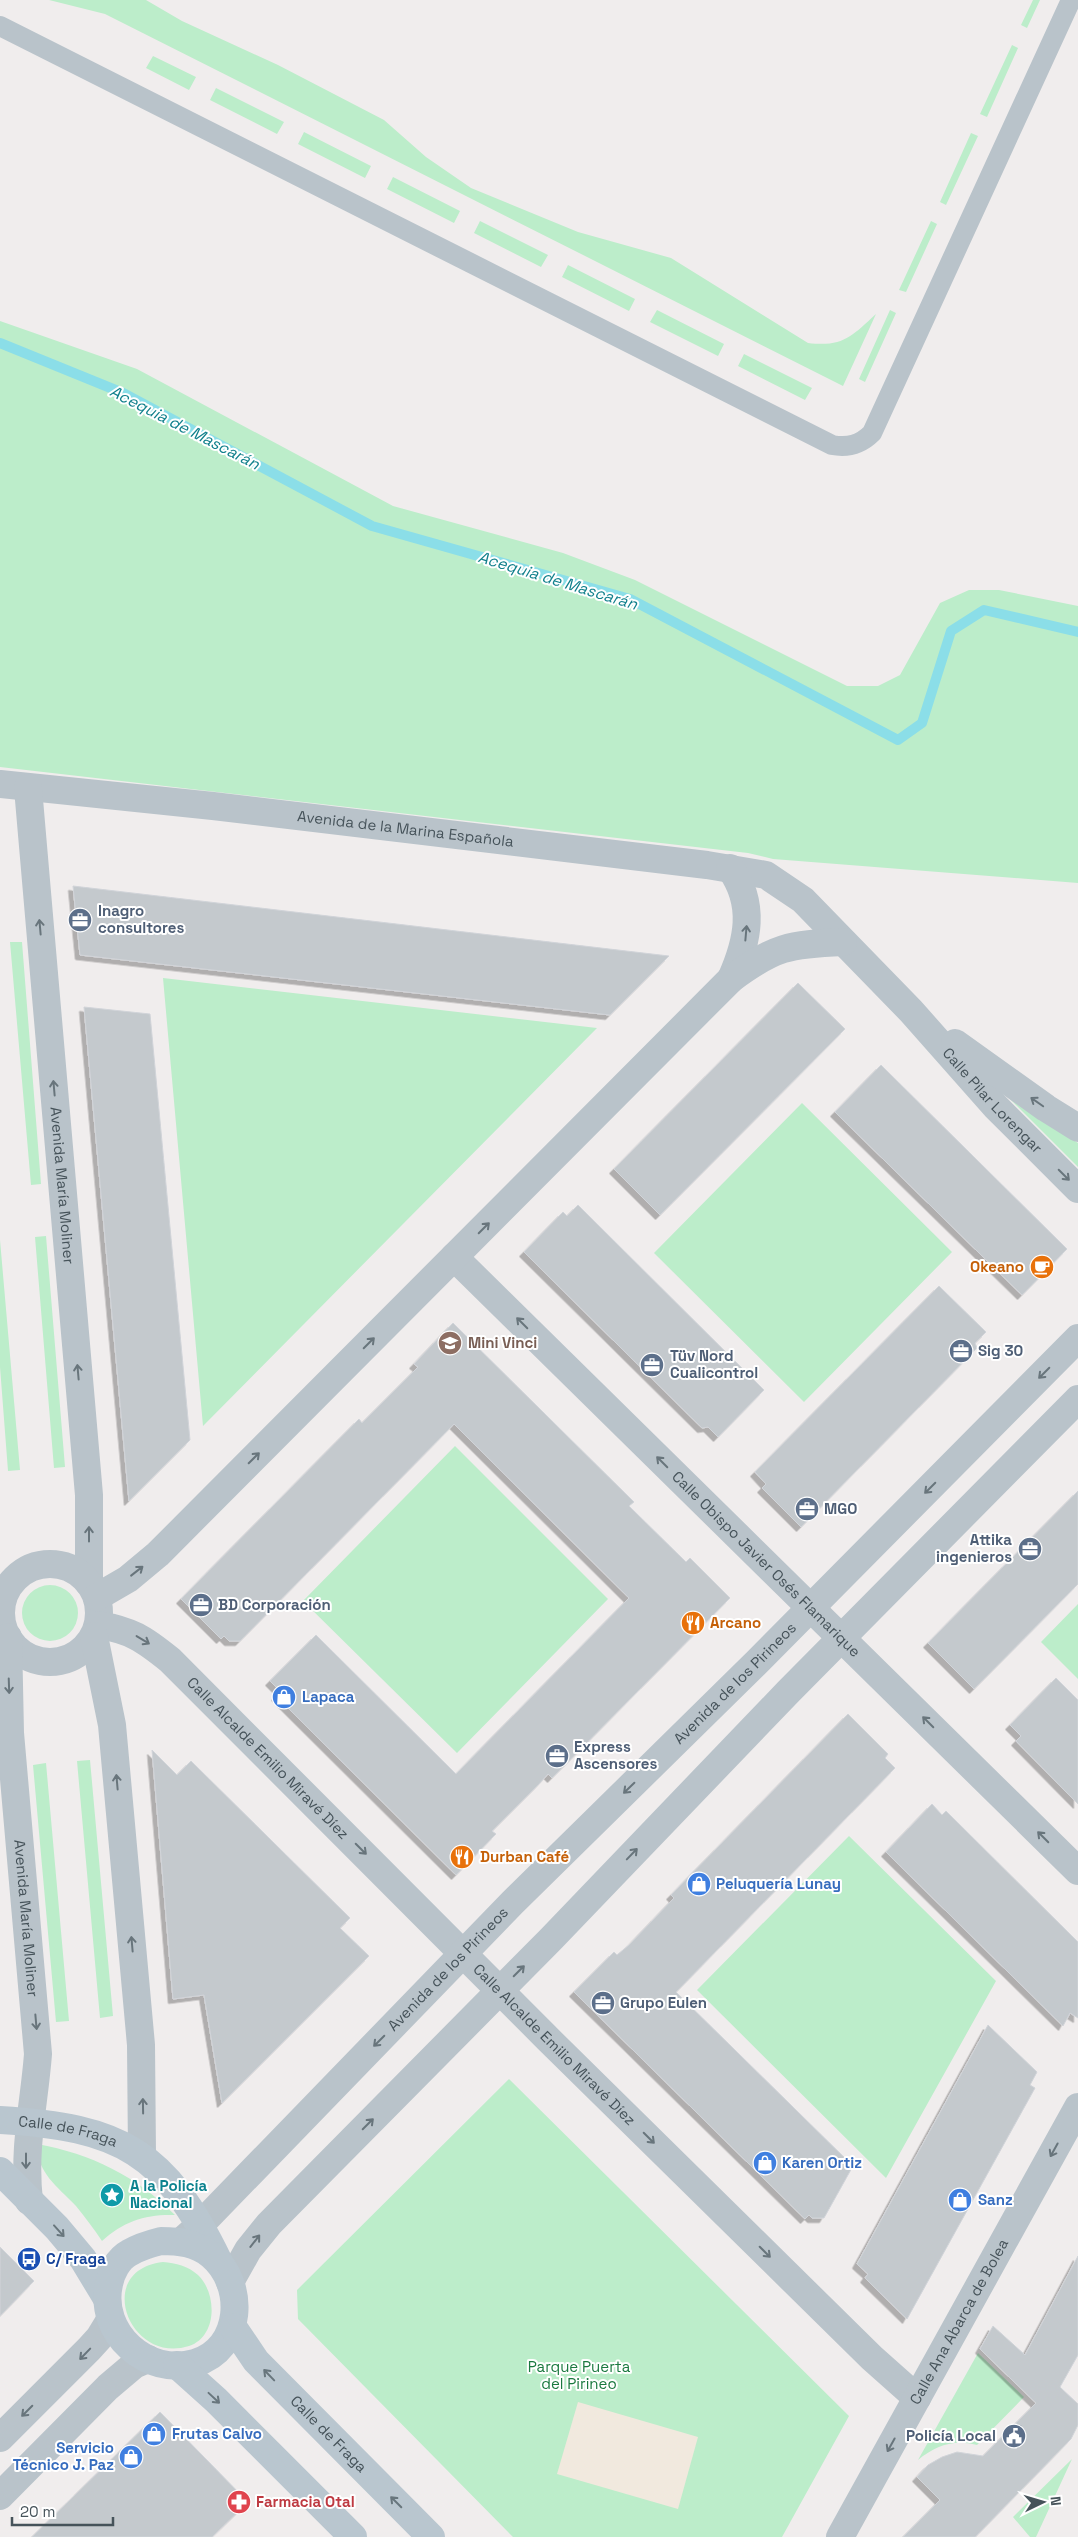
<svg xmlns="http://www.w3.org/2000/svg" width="1078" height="2537" viewBox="0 0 1078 2537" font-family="'Space Grotesk',sans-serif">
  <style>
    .green { fill: #bcedca }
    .sand { fill: #f1e9de }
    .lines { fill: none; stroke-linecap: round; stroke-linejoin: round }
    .stream { stroke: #8bdee8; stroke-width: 10 }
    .building { fill: #c4c9cd; stroke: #d1d4d9; filter: url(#shadow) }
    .service { stroke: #b9c3ca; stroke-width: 20 }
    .minor { stroke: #b9c3ca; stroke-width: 28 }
    .tertiary { stroke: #b9c3ca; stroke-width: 28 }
    .secondary { stroke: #b9c6cf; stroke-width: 28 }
    .oneway { stroke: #68757c }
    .oneway2 { stroke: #68767d }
    .labels { text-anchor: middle; stroke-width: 4; stroke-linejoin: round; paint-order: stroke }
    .street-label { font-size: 15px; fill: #46535a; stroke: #fff }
    .service-label { font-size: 15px; font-weight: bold; fill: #4e5e75; stroke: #fff; text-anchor: start }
    .food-label { font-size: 15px; font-weight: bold; fill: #c56008; stroke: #fff; text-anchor: start }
    .education-label { font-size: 15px; font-weight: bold; fill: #785e54; stroke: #fff; text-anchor: start }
    .shop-label { font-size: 15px; font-weight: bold; fill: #366cbe; stroke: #fff; text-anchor: start }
    .culture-label { font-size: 15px; font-weight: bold; fill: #0d838f; stroke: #fff; text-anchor: start }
    .transit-label { font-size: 15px; font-weight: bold; fill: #164399; stroke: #fff; text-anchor: start }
    .park-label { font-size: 15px; fill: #1a793f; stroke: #fff }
    .health-label { font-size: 15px; font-weight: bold; fill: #be3a42; stroke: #fff; text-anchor: start }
    .water-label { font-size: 16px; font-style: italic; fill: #11808c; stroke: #fff }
  </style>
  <defs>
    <filter id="shadow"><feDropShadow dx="-4.5" dy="4.5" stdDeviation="0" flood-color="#0004"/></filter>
  </defs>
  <rect width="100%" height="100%" fill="#f0eded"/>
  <path class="green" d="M49 0H146L182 21 278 65 384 120 426 157 471 188 578 232 671 258 808 343C843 347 851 337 876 314L843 386 105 14Z
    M1033 0H1040L1027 28 1021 25Z
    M1012 45 1018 48 987 117 980 114Z
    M153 56 196 77 189 90 146 68Z
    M216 88 284 122 277 134 210 100Z
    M304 132 371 166 365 178 298 144Z
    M971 133 978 136 946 205 940 202Z
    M393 177 460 211 454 223 387 189Z
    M480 221 548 255 541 267 474 233Z
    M931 221 937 224 906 292 899 290Z
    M568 265 635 299 629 311 562 277Z
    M657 310 724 344 718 356 650 322Z
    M890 310 896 313 865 382 859 379Z
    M0 321 137 369 393 506 563 553 635 580 847 686H878L900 675 940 603 969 590H999L1078 606V883L773 859 748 853 0 767Z
    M744 354 812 388 805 400 738 366Z
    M10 942H22L41 1184 31 1185Z
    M163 978 597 1028 203 1426Z
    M1005 1094 1078 1143V1167Z
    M802 1103 952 1252 804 1402 654 1253Z
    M46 1236 65 1467 54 1468 35 1237Z
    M0 1240 20 1470 8 1471 0 1367Z
    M455 1446 608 1599 457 1753 303 1601Z
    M22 1613a28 28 0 1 1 56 0a28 28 0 1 1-56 0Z
    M1078 1604V1679L1041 1642Z
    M90 1760 113 2016 100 2018 77 1761Z
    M46 1763 69 2021 56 2022 33 1765Z
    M849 1836 996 1981 886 2178 697 1990Z
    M509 2079 849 2416 782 2537H513L298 2319 297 2290Z
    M37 2144C92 2154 136 2176 175 2215 146 2214 124 2221 102 2241 94 2229 85 2217 76 2206 57 2186 37 2173 37 2144Z
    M163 2262C176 2263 188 2266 198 2275 217 2293 218 2336 189 2346 129 2365 93 2270 163 2262Z
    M978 2353 1024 2397 977 2445C954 2439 936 2445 918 2460Z
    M1072 2459 1036 2537H1030L1013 2517Z"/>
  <path class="sand" d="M578 2402 698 2437 678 2509 557 2474Z"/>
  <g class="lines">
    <path class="stream" d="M0 343 123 393 372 526 630 599 898 740 922 723 951 631 984 610 1078 632"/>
  </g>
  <path class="building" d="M73 886 669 956 610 1015 80 955Z
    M798 983 845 1029 660 1215 614 1169Z
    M84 1007 150 1014 190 1440 129 1501Z
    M881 1065 1067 1249 1022 1295 835 1112Z
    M578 1205 764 1390 718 1437 708 1427 702 1428 524 1252 563 1212 567 1216Z
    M939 1286 986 1332 975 1343 977 1348 801 1527 762 1488 766 1484 755 1472Z
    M453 1323 634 1502 629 1506 686 1562 690 1558 730 1598 552 1778 548 1774 538 1785 492 1831 496 1834 456 1875 276 1696 281 1692 270 1681 316 1635 456 1774 629 1598 454 1424 240 1641H229L224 1636 221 1639 181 1599 359 1419 362 1423 418 1367 414 1364Z
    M1078 1491V1584L974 1689 928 1643Z
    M1056 1678 1078 1700V1804L1016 1741 1021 1736 1010 1725Z
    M848 1714 888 1754 885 1758 895 1768 676 1992 853 2166 824 2218H812L809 2215 805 2219 574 1992 614 1952 617 1955 629 1945 674 1898 671 1895Z
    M152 1750 177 1775 191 1761 350 1918 340 1928 369 1956 222 2103 204 1995 173 1999Z
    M932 1804 942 1815 946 1811 1078 1942V2018L1070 2013 1063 2026 886 1852Z
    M988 2025 1037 2072 1030 2085 1035 2088 907 2319 865 2278 868 2274 857 2264Z
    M0 2247 34 2281 0 2316Z
    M1078 2256V2355L1060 2387 1078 2404V2425L1071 2439 975 2537H903L940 2500 917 2477 928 2465 942 2457 957 2452 983 2456 1036 2403 980 2349 993 2326 1025 2355Z
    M160 2412 248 2502 212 2537H32Z"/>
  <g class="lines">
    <path class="service" d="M0 26 832 445C848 448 860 445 872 433L1071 0"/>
    <g class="minor">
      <path id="s1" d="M0 784 213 806 707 865 766 875 803 900 911 1011 995 1106 1078 1189"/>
      <path id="s2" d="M28 788 89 1495V1583"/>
      <path d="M730 868C756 904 748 941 731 979"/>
      <path d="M955 1043 1046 1108 1078 1128"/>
      <path id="s3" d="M454 1257 1078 1871"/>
      <circle cx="50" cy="1613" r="49"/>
      <path d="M97 1597 128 1579 158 1554 731 979C774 947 789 944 843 942"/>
      <path id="s4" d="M98 1625C131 1630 144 1639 170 1660L547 2038 872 2358 917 2398"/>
      <path d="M94 1636 112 1725 141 2045 142 2155"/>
      <path id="s5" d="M8 1637 10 1733 38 2054C34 2106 23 2148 29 2201"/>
      <path id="s6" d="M183 2240 201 2224 513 1902 757 1662 1078 1338"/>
      <path d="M230 2282 248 2250 269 2224 551 1939 788 1692 1078 1399"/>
      <path id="s7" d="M840 2537 1078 2107"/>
    </g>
    <path class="tertiary" d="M0 2438 89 2349 99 2338 110 2320
      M0 2496 108 2387 134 2365 148 2359"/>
    <g class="secondary">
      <path id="s8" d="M0 2120C121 2127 166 2152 219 2262"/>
      <path d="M0 2171 57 2228 83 2259 106 2297"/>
      <path d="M161 2241C179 2241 196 2243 211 2255 246 2284 243 2349 195 2363 147 2377 98 2333 109 2284 111 2273 118 2259 129 2253 139 2247 149 2244 161 2241Z"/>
      <path id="s9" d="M233 2327 256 2361 431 2537"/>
      <path d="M177 2365 216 2400 353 2537"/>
    </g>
  </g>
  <defs><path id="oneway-shaft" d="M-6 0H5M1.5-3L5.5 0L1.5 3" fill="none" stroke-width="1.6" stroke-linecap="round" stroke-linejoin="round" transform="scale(1.25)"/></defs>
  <g class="oneway">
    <use href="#oneway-shaft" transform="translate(40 927) rotate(-95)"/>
    <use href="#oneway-shaft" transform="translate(746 933) rotate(-85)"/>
    <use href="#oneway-shaft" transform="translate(54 1088) rotate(-95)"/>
    <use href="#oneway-shaft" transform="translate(1037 1102) rotate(-145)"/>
    <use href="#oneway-shaft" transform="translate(1064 1175) rotate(45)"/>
    <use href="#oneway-shaft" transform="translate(484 1228) rotate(-45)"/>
    <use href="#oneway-shaft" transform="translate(522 1323) rotate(-135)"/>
    <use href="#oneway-shaft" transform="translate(369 1343) rotate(-45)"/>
    <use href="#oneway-shaft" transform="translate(78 1372) rotate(-95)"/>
    <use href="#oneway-shaft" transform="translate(1044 1373) rotate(135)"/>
    <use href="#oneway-shaft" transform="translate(254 1458) rotate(-45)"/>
    <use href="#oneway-shaft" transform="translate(662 1462) rotate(-135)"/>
    <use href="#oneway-shaft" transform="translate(930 1488) rotate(135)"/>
    <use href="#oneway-shaft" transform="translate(89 1534) rotate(-90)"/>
    <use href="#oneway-shaft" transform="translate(137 1571) rotate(-38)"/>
    <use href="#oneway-shaft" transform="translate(143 1640) rotate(31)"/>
    <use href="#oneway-shaft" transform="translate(9 1686) rotate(88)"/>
    <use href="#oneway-shaft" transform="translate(928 1722) rotate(-135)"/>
    <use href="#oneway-shaft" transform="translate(117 1782) rotate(-95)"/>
    <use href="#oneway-shaft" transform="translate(629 1788) rotate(136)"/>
    <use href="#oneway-shaft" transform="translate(1043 1837) rotate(-135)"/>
    <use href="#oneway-shaft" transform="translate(361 1849) rotate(45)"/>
    <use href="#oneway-shaft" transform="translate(632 1854) rotate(-46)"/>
    <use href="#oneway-shaft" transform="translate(132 1944) rotate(-95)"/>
    <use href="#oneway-shaft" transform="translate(519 1971) rotate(-45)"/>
    <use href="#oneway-shaft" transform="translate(36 2022) rotate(85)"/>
    <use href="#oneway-shaft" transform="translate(379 2041) rotate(135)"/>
    <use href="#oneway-shaft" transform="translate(143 2106) rotate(-91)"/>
    <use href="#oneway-shaft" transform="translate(368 2124) rotate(-45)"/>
    <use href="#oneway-shaft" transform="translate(649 2138) rotate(45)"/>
    <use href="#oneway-shaft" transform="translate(1054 2150) rotate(119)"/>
    <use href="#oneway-shaft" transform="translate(26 2161) rotate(90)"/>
    <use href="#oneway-shaft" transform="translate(255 2241) rotate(-52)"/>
    <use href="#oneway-shaft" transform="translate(765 2252) rotate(45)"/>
    <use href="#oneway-shaft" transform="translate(85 2354) rotate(134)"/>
    <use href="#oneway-shaft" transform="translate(27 2411) rotate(135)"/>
    <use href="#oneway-shaft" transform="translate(891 2445) rotate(119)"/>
  </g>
  <g class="oneway2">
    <use href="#oneway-shaft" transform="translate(59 2231) rotate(48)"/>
    <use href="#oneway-shaft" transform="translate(269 2375) rotate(-134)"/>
    <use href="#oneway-shaft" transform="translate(214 2398) rotate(43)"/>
    <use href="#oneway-shaft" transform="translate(396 2502) rotate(-135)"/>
  </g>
  <defs>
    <g id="office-disc" transform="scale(1.25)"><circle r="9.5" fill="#5c6f8a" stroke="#fff"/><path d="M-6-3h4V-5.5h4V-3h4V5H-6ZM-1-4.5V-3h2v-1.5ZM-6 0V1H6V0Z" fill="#fff"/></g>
    <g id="cafe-disc" transform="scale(1.25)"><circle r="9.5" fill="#e8710a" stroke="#fff"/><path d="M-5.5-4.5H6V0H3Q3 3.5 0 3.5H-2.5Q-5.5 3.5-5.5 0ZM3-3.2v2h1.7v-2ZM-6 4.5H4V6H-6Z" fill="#fff"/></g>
    <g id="school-disc" transform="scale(1.25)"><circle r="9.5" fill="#8d6e63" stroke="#fff"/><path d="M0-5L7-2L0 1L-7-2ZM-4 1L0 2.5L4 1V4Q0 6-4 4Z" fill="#fff"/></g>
    <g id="restaurant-disc" transform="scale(1.25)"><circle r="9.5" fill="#e8710a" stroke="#fff"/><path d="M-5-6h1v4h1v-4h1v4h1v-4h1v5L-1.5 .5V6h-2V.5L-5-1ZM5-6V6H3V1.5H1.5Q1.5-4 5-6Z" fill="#fff"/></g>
    <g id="shop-disc" transform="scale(1.25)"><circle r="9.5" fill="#3f7fe0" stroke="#fff"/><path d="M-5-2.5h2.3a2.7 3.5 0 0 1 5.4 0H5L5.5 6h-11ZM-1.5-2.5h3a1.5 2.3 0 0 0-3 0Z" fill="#fff"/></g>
    <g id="sight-disc" transform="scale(1.25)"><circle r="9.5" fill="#0f9aa8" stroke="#fff"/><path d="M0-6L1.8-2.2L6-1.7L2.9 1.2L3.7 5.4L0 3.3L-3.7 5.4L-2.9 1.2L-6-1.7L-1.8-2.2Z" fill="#fff"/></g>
    <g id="bus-disc" transform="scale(1.25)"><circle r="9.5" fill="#1a4fb4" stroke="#fff"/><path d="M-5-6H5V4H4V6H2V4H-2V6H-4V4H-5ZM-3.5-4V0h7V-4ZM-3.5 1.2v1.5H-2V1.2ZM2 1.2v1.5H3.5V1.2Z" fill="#fff"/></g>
    <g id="civic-disc" transform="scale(1.25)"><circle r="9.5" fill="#5c6f8a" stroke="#fff"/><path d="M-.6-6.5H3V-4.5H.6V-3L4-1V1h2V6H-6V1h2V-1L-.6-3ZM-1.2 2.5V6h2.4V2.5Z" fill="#fff"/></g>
    <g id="pharmacy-disc" transform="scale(1.25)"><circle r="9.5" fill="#e0444e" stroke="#fff"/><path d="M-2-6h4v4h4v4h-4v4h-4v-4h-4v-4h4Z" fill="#fff"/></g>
  </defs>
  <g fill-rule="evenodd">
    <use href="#office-disc" x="80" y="920"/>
    <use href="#cafe-disc" x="1042" y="1267"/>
    <use href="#school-disc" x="450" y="1343"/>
    <use href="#office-disc" x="961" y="1351"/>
    <use href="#office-disc" x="652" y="1365"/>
    <use href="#office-disc" x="807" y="1509"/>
    <use href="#office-disc" x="1030" y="1549"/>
    <use href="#office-disc" x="201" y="1605"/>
    <use href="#restaurant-disc" x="693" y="1623"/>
    <use href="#shop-disc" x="284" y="1697"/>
    <use href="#office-disc" x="557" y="1756"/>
    <use href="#restaurant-disc" x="462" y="1857"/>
    <use href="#shop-disc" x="699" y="1884"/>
    <use href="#office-disc" x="603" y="2003"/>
    <use href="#shop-disc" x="765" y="2163"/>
    <use href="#sight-disc" x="112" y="2195"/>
    <use href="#shop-disc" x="960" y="2200"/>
    <use href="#bus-disc" x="29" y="2259"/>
    <use href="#shop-disc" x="154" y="2434"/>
    <use href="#civic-disc" x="1014" y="2436"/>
    <use href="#shop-disc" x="131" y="2457"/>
    <use href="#pharmacy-disc" x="239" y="2502"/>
  </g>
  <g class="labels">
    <g class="street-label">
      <text dy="5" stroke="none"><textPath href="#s1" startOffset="408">Avenida de la Marina Española</textPath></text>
      <text dy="5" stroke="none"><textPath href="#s1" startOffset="1092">Calle Pilar Lorengar</textPath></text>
      <text dy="5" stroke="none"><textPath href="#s2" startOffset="399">Avenida María Moliner</textPath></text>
      <text dy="5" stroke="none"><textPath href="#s3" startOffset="438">Calle Obispo Javier Osés Flamarique</textPath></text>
      <text dy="5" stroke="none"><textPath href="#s6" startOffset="784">Avenida de los Pirineos</textPath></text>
      <text dy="5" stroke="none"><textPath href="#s4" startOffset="220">Calle Alcalde Emilio Miravé Díez</textPath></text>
      <text dy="5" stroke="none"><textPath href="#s5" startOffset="282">Avenida María Moliner</textPath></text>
      <text dy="5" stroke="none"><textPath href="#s6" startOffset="379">Avenida de los Pirineos</textPath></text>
      <text dy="5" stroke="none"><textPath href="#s4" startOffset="625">Calle Alcalde Emilio Miravé Díez</textPath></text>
      <text dy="5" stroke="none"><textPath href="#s8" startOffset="69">Calle de Fraga</textPath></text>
      <text dy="5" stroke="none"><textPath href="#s7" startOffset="246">Calle Ana Abarca de Bolea</textPath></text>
      <text dy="5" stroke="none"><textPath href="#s9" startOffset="144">Calle de Fraga</textPath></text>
    </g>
    <g class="service-label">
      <text x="98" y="916">Inagro<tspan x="98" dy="17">consultores</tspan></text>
      <text x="978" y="1356">Sig 30</text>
      <text x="670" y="1361">Tüv Nord<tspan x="670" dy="17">Cualicontrol</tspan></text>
      <text x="824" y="1514">MGO</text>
      <text x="1012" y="1545" text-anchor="end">Attika<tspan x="1012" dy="17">ingenieros</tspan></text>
      <text x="218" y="1610">BD Corporación</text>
      <text x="574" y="1752">Express<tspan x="574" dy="17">Ascensores</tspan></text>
      <text x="620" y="2008">Grupo Eulen</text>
      <text x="996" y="2441" text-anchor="end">Policía Local</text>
    </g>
    <g class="food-label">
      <text x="1024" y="1272" text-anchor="end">Okeano</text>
      <text x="710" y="1628">Arcano</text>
      <text x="480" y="1862">Durban Café</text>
    </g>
    <g class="education-label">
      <text x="468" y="1348">Mini Vinci</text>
    </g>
    <g class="shop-label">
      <text x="302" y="1702">Lapaca</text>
      <text x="716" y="1889">Peluquería Lunay</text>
      <text x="782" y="2168">Karen Ortiz</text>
      <text x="978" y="2205">Sanz</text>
      <text x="172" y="2439">Frutas Calvo</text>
      <text x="114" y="2453" text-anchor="end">Servicio<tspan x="114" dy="17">Técnico J. Paz</tspan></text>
    </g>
    <g class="culture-label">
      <text x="130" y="2191">A la Policía<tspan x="130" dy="17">Nacional</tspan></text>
    </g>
    <g class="transit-label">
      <text x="46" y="2264">C/ Fraga</text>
    </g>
    <g class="park-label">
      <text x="579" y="2372">Parque Puerta<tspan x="579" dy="17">del Pirineo</tspan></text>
    </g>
    <g class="health-label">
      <text x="256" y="2507">Farmacia Otal</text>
    </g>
    <g class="water-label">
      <text transform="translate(185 427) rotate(27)" y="6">Acequia de Mascarán</text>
      <text transform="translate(558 580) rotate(17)" y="6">Acequia de Mascarán</text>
    </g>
  </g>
  <g transform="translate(1043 2502) rotate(85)" stroke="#ffffff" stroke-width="4" paint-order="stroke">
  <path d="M0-4L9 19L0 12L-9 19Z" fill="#46535a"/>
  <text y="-8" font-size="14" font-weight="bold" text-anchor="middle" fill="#46535a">N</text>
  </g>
  <path d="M12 2517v8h101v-8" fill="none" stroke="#46535a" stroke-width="2.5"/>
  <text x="20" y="2517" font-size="15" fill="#46535a" stroke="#ffffff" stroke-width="4" paint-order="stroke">20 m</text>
</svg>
